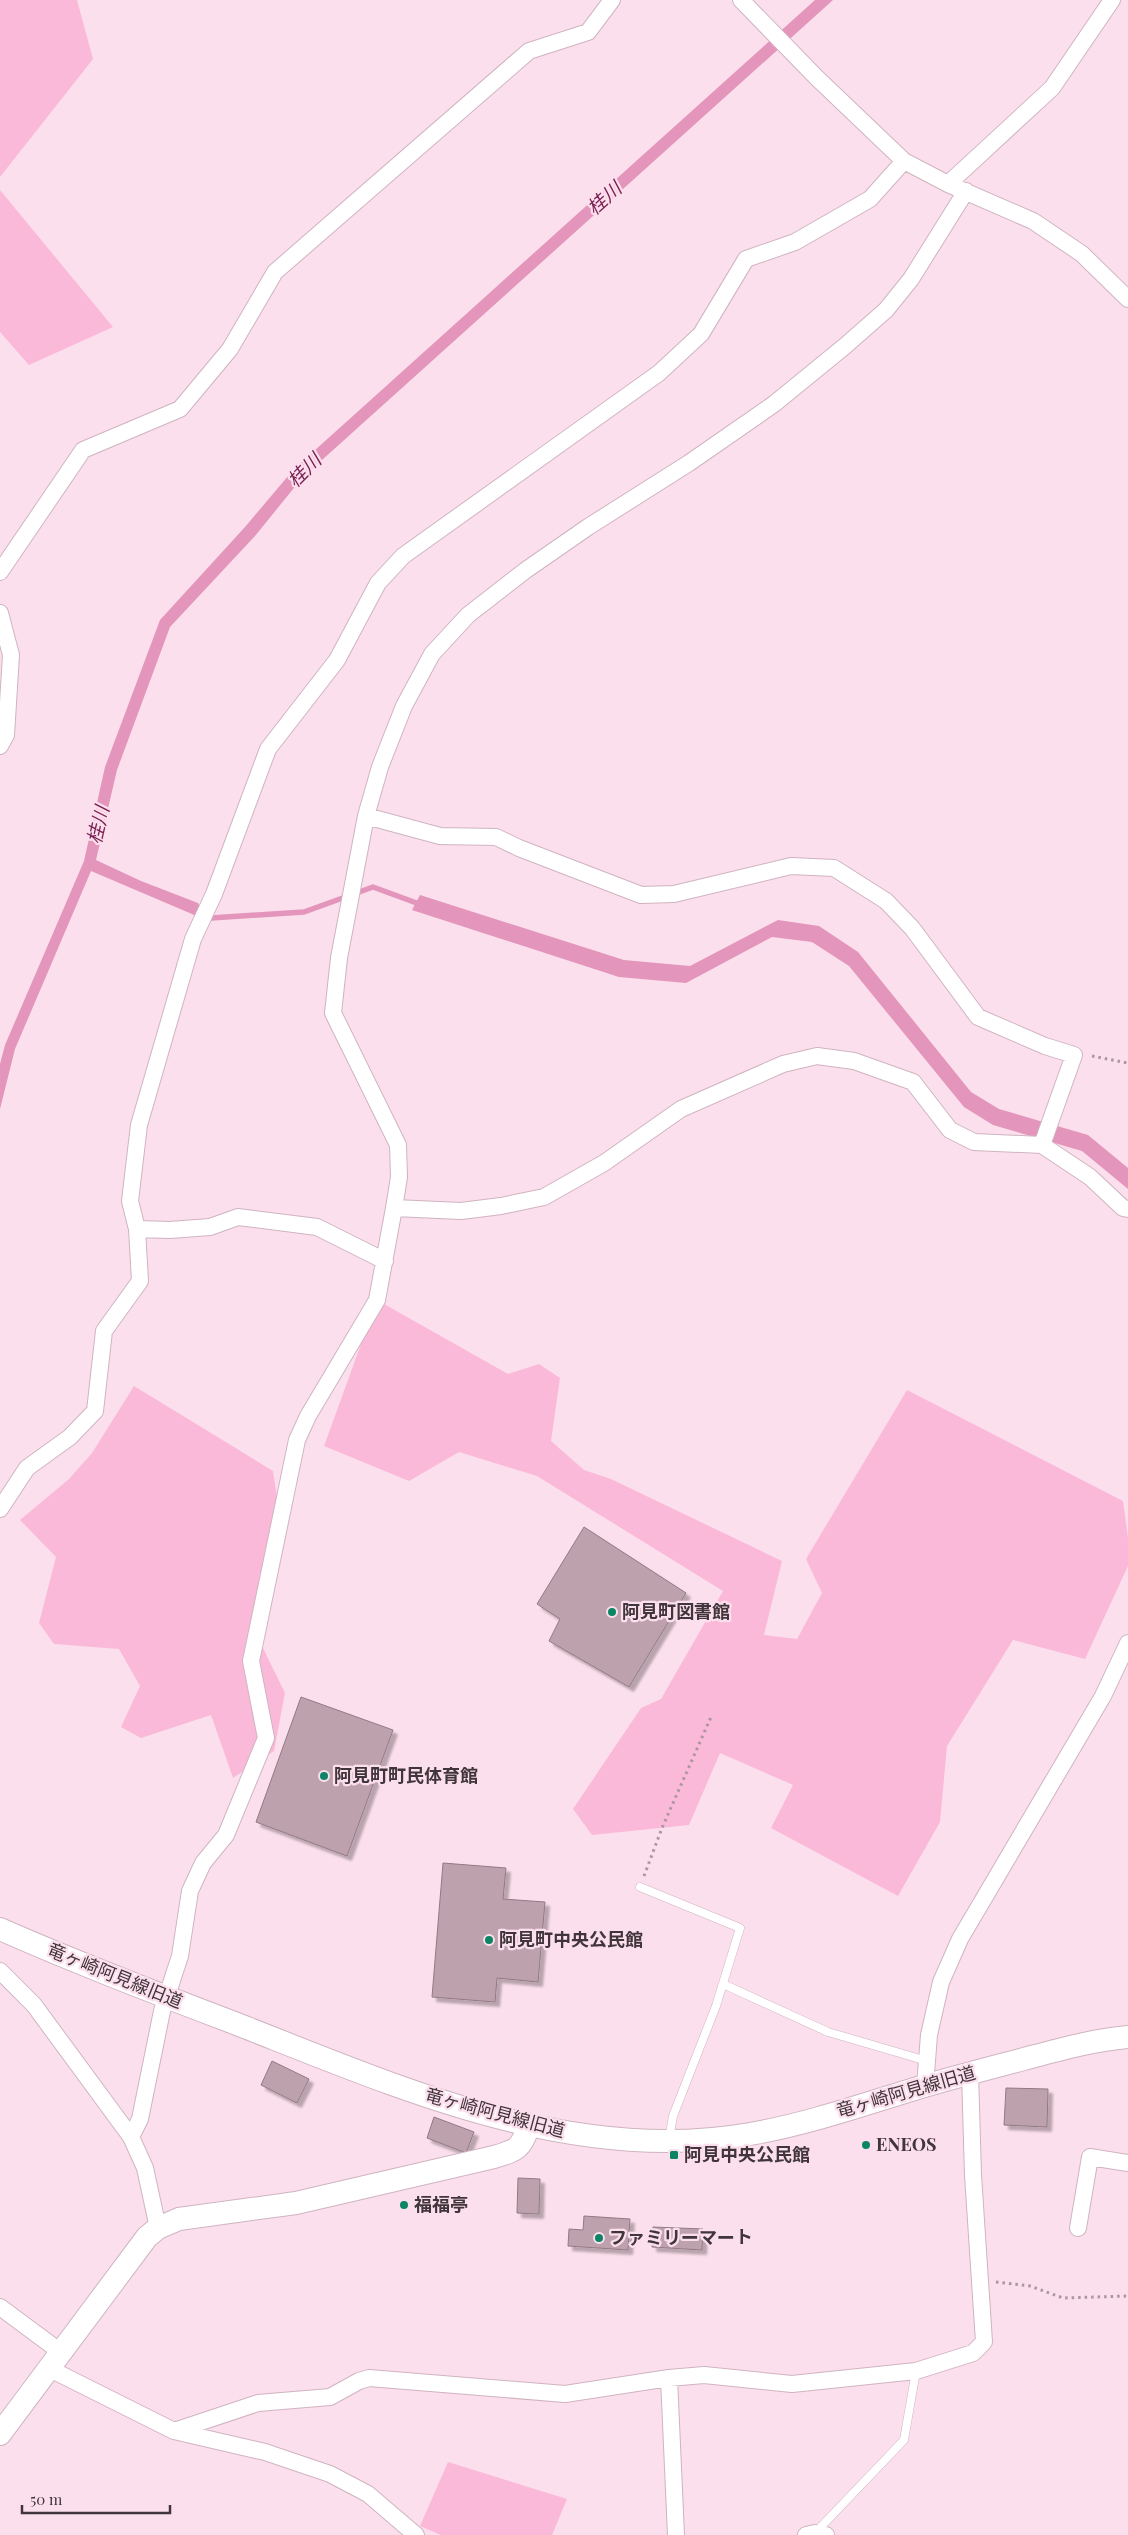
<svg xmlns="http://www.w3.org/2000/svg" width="1128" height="2535" viewBox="0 0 1128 2535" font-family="'Playfair Display','Noto Sans JP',serif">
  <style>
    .green { fill: #fbb9d9 }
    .water { fill: #e395bb }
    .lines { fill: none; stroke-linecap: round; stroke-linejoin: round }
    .stream { stroke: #e395bb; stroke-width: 5.5 }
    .building { fill: #bda2ae; stroke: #927984; filter: url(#shadow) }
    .lane-casing { stroke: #cfb4c0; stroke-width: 9 }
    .street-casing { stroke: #cfb4c0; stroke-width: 18 }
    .secondary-casing { stroke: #cfb4c0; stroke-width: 24 }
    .path { stroke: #ab96a0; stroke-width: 3; stroke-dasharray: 2.5 4; stroke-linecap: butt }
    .lane { stroke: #fff; stroke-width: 8 }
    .street { stroke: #fff; stroke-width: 16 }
    .secondary { stroke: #fff; stroke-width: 22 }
    .poi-dot { fill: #0c8566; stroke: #fcdfec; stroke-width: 2 }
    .labels { text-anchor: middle; stroke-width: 4.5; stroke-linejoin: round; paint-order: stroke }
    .poi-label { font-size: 18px; font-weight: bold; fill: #40353a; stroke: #fcdfec; text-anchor: start }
    .street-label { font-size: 18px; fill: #40353a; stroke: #fcdfec }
    .water-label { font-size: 19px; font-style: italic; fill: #791f54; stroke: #fcdfec }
  </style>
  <defs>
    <filter id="shadow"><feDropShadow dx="4.5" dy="4.5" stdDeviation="1" flood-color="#0004"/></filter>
  </defs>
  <rect width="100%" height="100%" fill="#fcdfec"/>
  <path class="green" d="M0 0H77L93 59 0 177Z
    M0 190 113 327 29 365 0 332Z
    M377 1300 508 1374 539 1364 560 1378 551 1441 584 1470 611 1479 782 1561 764 1635 797 1639 822 1593 806 1559 907 1390 1123 1501 1128 1538V1566L1085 1659 1013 1640 947 1746 940 1822 898 1896 771 1828 793 1785 720 1753 689 1825 592 1835 573 1809 641 1708 661 1699 723 1591 537 1476 459 1452 409 1481 324 1446Z
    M134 1386 273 1471 283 1537 259 1640 285 1693 274 1751 233 1778 211 1715 141 1738 121 1727 140 1686 119 1649 54 1644 39 1623 56 1557 20 1520 69 1479 92 1453Z
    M448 2462 567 2499 552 2535H441L420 2526Z"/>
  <path class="water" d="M815 0H833L302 478 255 536 170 627 117 770 96 860 141 881 198 903 201 910 212 913 209 924 192 914 91 871 15 1049 0 1109V1064L5 1045 84 861 105 767 160 620 245 527 294 469Z
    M420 895 624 960 690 966 778 920 819 926 858 952 971 1092 999 1109 1088 1135 1128 1168V1189L1082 1151 993 1125 964 1107 849 966 812 942 772 937 686 983 619 977 412 910Z"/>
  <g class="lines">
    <path class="stream" d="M205 916 211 918 304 912 373 887 422 905"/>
  </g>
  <path class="building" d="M584 1527 686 1593 629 1687 549 1641 560 1619 537 1604Z
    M301 1697 393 1730 347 1856 256 1822Z
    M443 1863 506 1868 503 1899 545 1902 538 1982 497 1978 495 2002 432 1997Z
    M272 2061 309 2079 297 2103 261 2085Z
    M1006 2088 1048 2089 1047 2127 1004 2125Z
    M434 2117 474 2132 466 2153 427 2138Z
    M518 2178 540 2179 539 2214 517 2213Z
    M584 2216 630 2219 628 2250 568 2246 569 2229 583 2230Z
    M653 2227 703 2229 702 2250 652 2247Z"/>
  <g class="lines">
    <g class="lane-casing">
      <path id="lane" d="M640 1887 740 1928 716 2006 673 2116 669 2139
        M723 1984 828 2032 927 2061
        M815 2533 904 2440 916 2371"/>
    </g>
    <g class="street-casing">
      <path id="street" d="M741 0 817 78 904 161 948 184 1033 221 1082 254 1128 299
        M948 184 1052 88 1112 0
        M0 572 83 450 180 409 230 349 275 272 529 51 588 32 612 0
        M0 613 11 655 6 735 0 746
        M366 816 440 836 496 837 519 848 641 895 674 894 791 866 834 868 886 901 912 928 978 1017 1045 1046 1074 1055 1042 1145
        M394 1208 461 1211 501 1206 544 1197 604 1163 681 1109 783 1064 817 1056 854 1061 913 1082 950 1130 974 1142 1042 1145 1090 1177 1123 1208 1128 1209
        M137 1229 170 1230 210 1227 238 1217 317 1227 385 1261
        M0 1509 27 1468 70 1437 95 1411 104 1331 140 1281 137 1229 130 1201 139 1125 193 939 214 894 268 749 337 660 378 583 403 556 659 373 701 334 746 259 795 242 870 199 904 161
        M0 1971 34 2005 131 2137 145 2168 158 2228
        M925 2086 929 2035 941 1982 960 1939 1103 1696 1128 1643
        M131 2137 140 2119 162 2011 180 1956 190 1891 203 1863 226 1835 266 1738 251 1661 297 1440 308 1416 377 1300 394 1208 399 1177 398 1145 333 1013 339 958 366 816 380 767 404 706 432 654 468 615 526 570 588 527 689 463 774 404 845 346 886 310 911 279 966 191
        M1078 2228 1090 2157 1128 2163
        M0 2307 62 2353
        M50 2369 174 2431 265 2452 330 2474 368 2494 416 2535
        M174 2431 258 2403 330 2397 359 2381 369 2378 565 2394 669 2378
        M676 2535 669 2378 704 2375 792 2384 916 2371 973 2353 984 2342 973 2175 970 2073
        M806 2535 815 2533 826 2535"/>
    </g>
    <g class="secondary-casing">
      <path id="secondary" d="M0 1929C79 1964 161 1995 242 2026 402 2089 574 2165 750 2134 808 2124 865 2104 921 2087 955 2077 990 2068 1024 2059 1058 2050 1093 2040 1128 2037
        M0 2434 147 2237 158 2228 179 2219 296 2203 494 2157C518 2150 520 2149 529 2126"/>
    </g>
    <path class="path" d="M1092 1056 1128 1063
      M644 1876 662 1828 711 1717
      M996 2282 1030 2286 1063 2298 1128 2296"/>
    <use href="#lane" class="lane"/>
    <use href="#street" class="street"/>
    <use href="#secondary" class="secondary"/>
  </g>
  <g class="poi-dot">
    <circle cx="612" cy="1612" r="5"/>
    <circle cx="324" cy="1776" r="5"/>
    <circle cx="489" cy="1940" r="5"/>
    <circle cx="866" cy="2145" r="5"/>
    <rect x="669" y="2150" width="10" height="10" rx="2.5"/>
    <circle cx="404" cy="2205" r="5"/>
    <circle cx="599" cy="2238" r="5"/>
  </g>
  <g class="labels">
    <g class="poi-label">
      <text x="622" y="1618">阿見町図書館</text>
      <text x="334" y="1782">阿見町町民体育館</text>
      <text x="499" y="1946">阿見町中央公民館</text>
      <text x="876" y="2151">ENEOS</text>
      <text x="684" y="2161">阿見中央公民館</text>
      <text x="414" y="2211">福福亭</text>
      <text x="609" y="2244">ファミリーマート</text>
    </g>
    <g class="street-label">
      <text transform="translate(115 1976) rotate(22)" y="6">竜ヶ崎阿見線旧道</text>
      <text transform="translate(906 2092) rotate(-16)" y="6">竜ヶ崎阿見線旧道</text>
      <text transform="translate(495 2113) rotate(15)" y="6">竜ヶ崎阿見線旧道</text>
    </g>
    <g class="water-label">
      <text transform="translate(604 198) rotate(-42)" y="7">桂川</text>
      <text transform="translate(304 470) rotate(-45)" y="7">桂川</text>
      <text transform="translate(98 825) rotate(-77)" y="7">桂川</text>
    </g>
  </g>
  <path d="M22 2505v8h148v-8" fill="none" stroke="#40353a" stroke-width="2.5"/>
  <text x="30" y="2505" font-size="15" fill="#40353a" stroke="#fcdfec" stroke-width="4" paint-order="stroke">50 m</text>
</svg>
